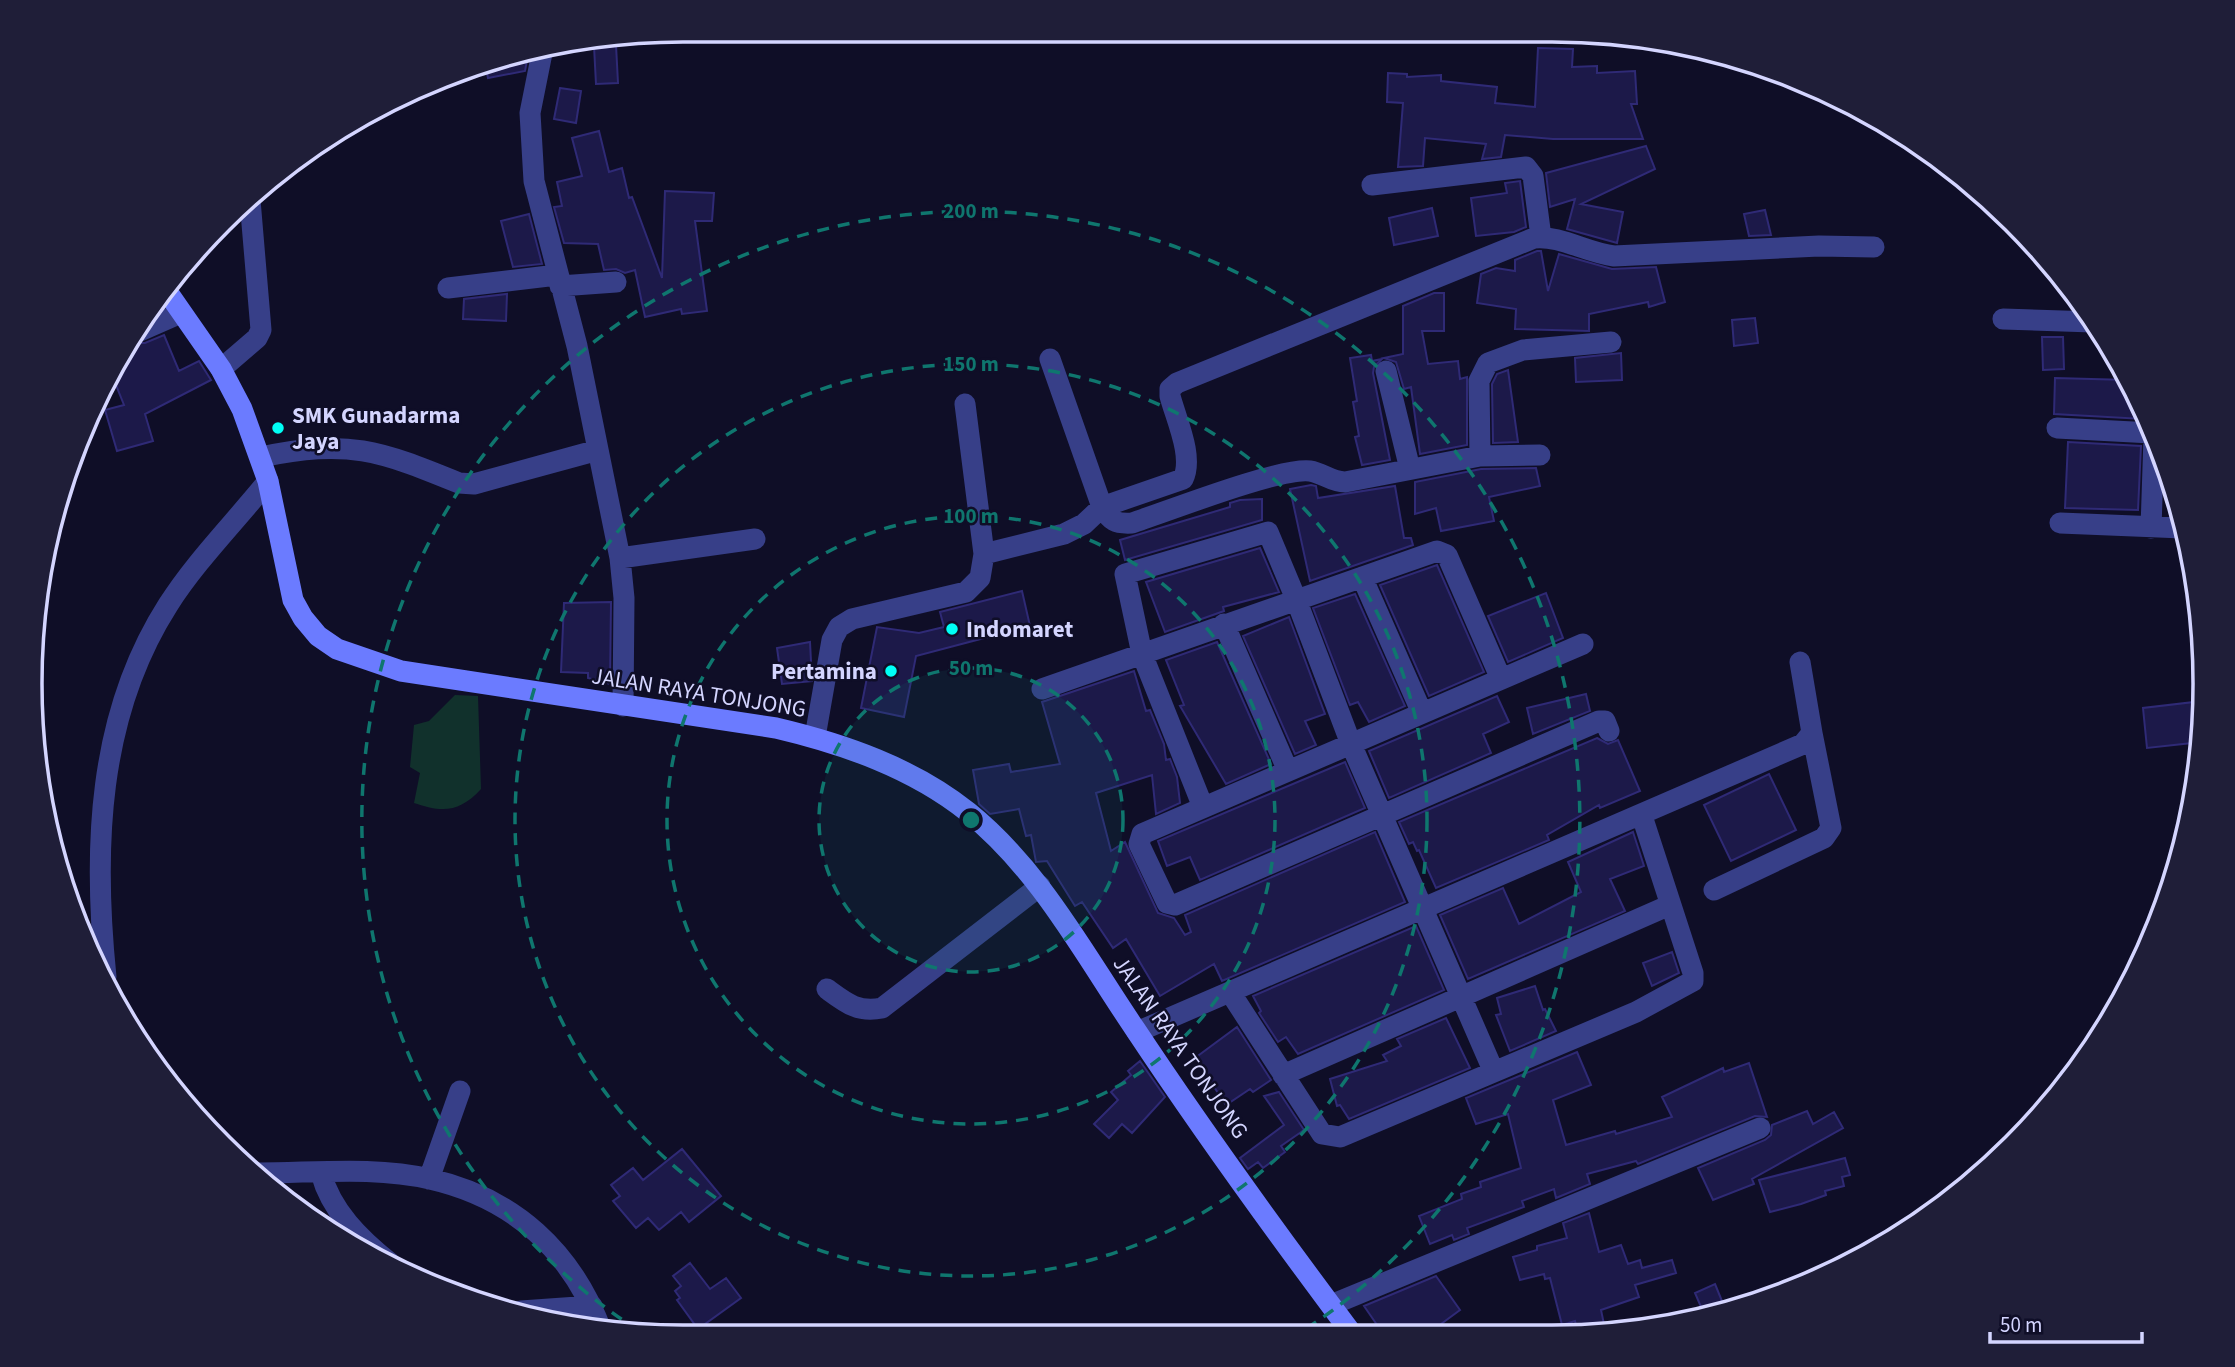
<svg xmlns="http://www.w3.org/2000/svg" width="2235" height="1367" viewBox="0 0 2235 1367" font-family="'Source Sans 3',sans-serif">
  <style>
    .green { fill: #11312c }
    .building { fill: #1c1949; stroke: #2f2a76; stroke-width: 2 }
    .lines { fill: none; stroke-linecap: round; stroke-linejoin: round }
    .street { stroke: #373f88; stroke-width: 21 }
    .secondary { stroke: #6b7bff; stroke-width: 21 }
    .ring { fill: none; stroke: #0f766e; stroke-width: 3.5; stroke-dasharray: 12 9 }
    .poi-dot { fill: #00fff6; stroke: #0f0e27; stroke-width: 2.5 }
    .labels { text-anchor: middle; stroke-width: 5; stroke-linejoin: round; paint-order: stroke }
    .poi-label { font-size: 23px; font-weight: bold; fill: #d4d5ff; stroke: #0f0e27; text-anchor: start }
    .street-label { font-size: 23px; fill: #d4d5ff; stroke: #0f0e27 }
    .rim { fill: none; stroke: #d4d5ff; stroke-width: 3.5 }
    .centre { fill: #0f766e; stroke: #0f0e27; stroke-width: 3.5 }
    .ring-label { font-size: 21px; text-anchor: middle; font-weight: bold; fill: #0f766e; stroke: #0f0e27; stroke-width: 5; stroke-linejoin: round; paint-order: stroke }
  </style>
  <rect width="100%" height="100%" fill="#0f0e27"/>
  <path class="green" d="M455 695 478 696 481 789C460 812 443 813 414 803L420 773 410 767 414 725 429 721Z"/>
  <path class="building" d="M616 45 618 83 596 84 594 46Z
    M1538 48 1573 49 1572 67 1597 66V73L1635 71 1637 104H1631L1643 139H1553L1505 135 1501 157 1482 159 1486 144 1425 138 1423 166 1398 167 1403 103 1387 102 1388 73 1407 74V77L1441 75V81L1497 87 1495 103 1535 107Z
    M528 55 525 71 488 78 485 63Z
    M560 88 581 91 576 123 554 119Z
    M599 131 609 172 622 168 629 198 632 197 662 278 665 191 714 193 712 221H695L707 311 682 314 681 309 645 317 635 270 625 273 616 269 604 270 598 244 564 243 554 207 562 206 557 182 582 176 572 138Z
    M1646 146 1655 169 1581 204 1623 212 1617 243 1567 229 1575 199 1550 207 1546 173Z
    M1520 181 1526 227 1514 232 1476 236 1471 198 1507 193 1505 183Z
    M1432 208 1438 236 1394 245 1389 218Z
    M1765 210 1771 235 1749 236 1744 214Z
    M529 214 542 264 513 267 501 221Z
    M1537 251H1541L1548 291 1559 254 1612 269 1656 267 1665 302 1649 307 1648 302 1589 314V331L1515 329 1516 309 1477 303 1481 274 1496 268 1515 271V260Z
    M1434 293H1444V331H1422L1428 364 1458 361 1460 379 1467 377V445L1420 454 1411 387 1404 389 1396 362 1384 358 1403 354V306Z
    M507 294 506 321 463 319 464 299Z
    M1755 318 1758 343 1734 346 1732 320Z
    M164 335 179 371 199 361 211 380 145 414 153 441 117 451 105 410 124 405 114 380 134 343H145Z
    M2042 337H2063L2064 369 2043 370Z
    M1621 353 1622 380 1576 382 1575 358Z
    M1371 355 1372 361 1382 359 1374 367 1373 373 1390 460 1362 465 1355 437 1359 436 1353 402 1357 401 1350 358Z
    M1508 370 1518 442 1493 443 1492 384 1497 374Z
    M2055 378 2128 380 2143 419 2054 414Z
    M2068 442 2141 446 2138 510 2065 508Z
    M1536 468 1540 486 1489 497 1494 521 1441 531 1436 508 1415 514V482L1481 469Z
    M1311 485 1316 486 1318 498 1395 486 1404 538H1411L1413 545 1310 581 1290 489Z
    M1262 499V520L1125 560 1120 540 1230 507V503L1240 500Z
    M1260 548 1279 592 1223 607 1224 611 1165 632 1146 582Z
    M1437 565 1484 672 1429 696 1380 585Z
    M1022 591 1030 626 916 656 904 717 861 708 877 627 919 633 944 627 940 612Z
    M1546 593 1563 638 1508 662 1488 616Z
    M1355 594 1405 706 1369 722 1358 702 1350 705 1313 608Z
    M611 602 610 684 588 678V673L561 672 564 603Z
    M1289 617 1325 714 1305 721 1316 745 1295 754 1243 636Z
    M810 642 812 681 782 684 777 648Z
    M1217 642 1271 764 1226 784 1180 706 1184 705 1166 660Z
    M1134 671 1146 711 1150 710 1164 744 1166 760 1170 759 1177 777 1180 803 1156 814 1152 775 1096 793 1111 851 1125 842 1158 913 1174 918 1185 935 1191 932 1185 915 1375 832 1405 902 1222 981 1214 964 1160 996 1126 939 1113 948 1082 902 1075 906 1047 861 1036 862 1031 835 1026 836 1019 809 990 814 979 804 973 770 1009 764 1011 772 1060 764 1042 702Z
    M1586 694 1590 711 1533 734 1527 708Z
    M1497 696 1509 722 1483 734 1491 753 1389 798 1369 751Z
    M2203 701 2201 742 2147 748 2143 708Z
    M1597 738 1608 744 1618 740 1640 791 1600 808 1599 805 1547 835 1549 840 1436 888 1419 850 1417 851 1413 842 1409 844 1399 822Z
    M1345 762 1365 808 1200 880 1190 857 1167 866 1158 841Z
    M1769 774 1796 830 1731 861 1704 805Z
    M1633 832 1644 866 1610 879 1625 911 1468 979 1440 915 1503 888 1519 924 1581 892 1568 862Z
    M1416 926 1444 990 1298 1054 1286 1037 1278 1042 1259 1013 1261 1011 1253 996Z
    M1672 952 1679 973 1652 986 1643 963Z
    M1535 986 1543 1010 1545 1009 1556 1031 1510 1051 1496 1015 1501 1014 1497 998Z
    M1446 1018 1470 1068 1349 1119 1340 1105 1337 1106 1330 1079 1387 1061 1383 1055 1401 1046 1397 1039Z
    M1237 1027 1271 1080 1253 1092 1250 1089 1226 1105 1195 1058Z
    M1577 1052 1591 1085 1553 1100 1566 1145 1615 1131 1616 1134 1672 1117 1662 1097 1723 1068 1724 1072 1749 1063 1767 1117 1755 1116 1638 1164 1636 1161 1587 1174 1590 1184 1556 1198 1554 1189 1522 1201 1524 1207 1467 1228 1469 1234 1454 1240 1452 1235 1430 1244 1419 1216 1462 1199 1461 1194 1481 1187 1480 1182 1521 1168 1508 1114 1476 1124 1466 1098Z
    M1140 1061 1165 1097 1132 1133 1122 1124 1109 1138 1094 1124 1118 1100 1111 1092 1131 1075 1128 1071Z
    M1279 1092 1304 1130 1281 1146 1285 1152 1263 1168 1258 1162 1248 1169 1240 1158 1284 1125 1264 1096Z
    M1807 1111 1813 1124 1834 1112 1843 1128 1752 1179 1754 1184 1713 1200 1698 1168 1765 1140 1771 1135 1772 1125Z
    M682 1149 721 1196 689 1222 681 1212 659 1230 648 1218 636 1228 613 1201 620 1196 611 1185 633 1168 643 1180Z
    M1845 1158 1850 1175 1842 1177 1844 1186 1825 1191 1826 1195 1801 1204 1770 1212 1759 1180Z
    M1589 1213 1599 1252 1621 1245 1628 1264 1640 1260 1642 1268 1672 1260 1676 1273 1635 1285 1639 1297 1601 1310 1605 1329 1579 1336 1575 1321 1562 1325 1550 1278 1545 1279 1544 1274 1520 1280 1513 1257 1537 1250V1246L1567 1238 1563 1223Z
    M690 1263 710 1289 726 1278 741 1298 698 1329 677 1300 680 1298 675 1291 681 1286 673 1276Z
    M1436 1276 1460 1310 1426 1335H1384L1364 1306Z
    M1715 1284 1724 1306 1704 1314 1695 1293Z"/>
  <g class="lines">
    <path class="street" d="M542 53 530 113 534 181 577 346 620 558 624 598 623 706
      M1372 185 1526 167 1533 176 1541 237
      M560 286 616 282
      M448 288 557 275
      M2003 319 2093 322
      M140 331 181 313
      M1050 359 1102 507C1111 521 1115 524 1132 523 1166 512 1280 467 1310 471 1323 473 1331 482 1345 482L1480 456 1540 455
      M221 369 257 338 261 330 250 200
      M1386 371 1410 469
      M965 404 984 554
      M2057 428 2152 433
      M1480 456 1479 381 1488 363 1523 350 1611 342
      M261 457C349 439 378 450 459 483L474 484 598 450
      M2060 523 2183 528
      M2151 528 2154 437
      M620 558 755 539
      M1362 577 1422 713
      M1224 624 1288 771
      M1583 644 1142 834 1139 844 1167 903 1175 905 1599 721H1605L1609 731
      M1042 689 1437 551 1447 555 1501 679
      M815 737 832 640 839 627 852 619 966 592 980 578 984 554 1064 534 1084 524 1102 507 1183 479C1194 457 1176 419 1170 396V389L1177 383 1534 238C1560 235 1587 253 1614 256L1819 246 1874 247
      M1203 807 1142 654 1125 574 1268 532 1296 599 1351 744 1493 1070
      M1714 890 1824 838 1831 828 1812 733
      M106 977C93 850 97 716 168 605 196 561 235 522 268 481
      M827 989C846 1003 858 1013 882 1008L1040 886
      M1230 992 1322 1134 1340 1137 1636 1012 1693 981V973L1642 816
      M1137 1032 1803 744 1812 733 1800 662
      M1283 1075 1670 905
      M258 1173C314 1173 375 1166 430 1179 514 1198 572 1251 602 1332
      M321 1173C331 1211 360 1239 390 1263
      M429 1179 460 1091
      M1331 1305 1760 1128
      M521 1311 592 1306"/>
    <path class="secondary" d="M164 287 221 369 242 409 268 481 293 600 303 618 318 636 337 649 401 671 776 728C844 744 913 768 968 812 1040 870 1084 954 1135 1029 1204 1133 1278 1235 1353 1335"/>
  </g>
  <circle cx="971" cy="820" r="152" fill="#0f766e" fill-opacity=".12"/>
  <g class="ring">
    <circle cx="971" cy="820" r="152"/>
    <circle cx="971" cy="820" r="304"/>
    <circle cx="971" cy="820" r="456"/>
    <path d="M639 1331A609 609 0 1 1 1298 1334"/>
  </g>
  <g class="poi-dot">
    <circle cx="278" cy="428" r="7"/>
    <circle cx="952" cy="629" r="7"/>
    <circle cx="891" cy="671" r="7"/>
  </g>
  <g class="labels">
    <g class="poi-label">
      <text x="292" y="423">SMK Gunadarma<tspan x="292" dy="26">Jaya</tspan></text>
      <text x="966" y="637">Indomaret</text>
      <text x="877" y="679" text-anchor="end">Pertamina</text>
    </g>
    <g class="street-label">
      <text transform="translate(699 692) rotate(9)" y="8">JALAN RAYA TONJONG</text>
      <text transform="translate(1181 1047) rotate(55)" y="8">JALAN RAYA TONJONG</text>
    </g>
  </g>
  <path d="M0 0H2235V1367H0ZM683 42H1552A641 641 0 0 1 2193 683V684A641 641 0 0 1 1552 1325H683A641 641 0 0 1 42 684V683A641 641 0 0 1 683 42Z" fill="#1f1e38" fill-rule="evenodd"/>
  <path class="rim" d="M683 42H1552A641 641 0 0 1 2193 683V684A641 641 0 0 1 1552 1325H683A641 641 0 0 1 42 684V683A641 641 0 0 1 683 42Z"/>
  <circle cx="971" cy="820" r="10" class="centre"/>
  <g class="ring-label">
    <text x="971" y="218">200 m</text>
    <text x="971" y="371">150 m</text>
    <text x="971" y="523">100 m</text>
    <text x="971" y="675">50 m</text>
  </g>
  <path d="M1990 1332v10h152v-10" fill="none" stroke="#d4d5ff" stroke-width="3.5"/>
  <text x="2000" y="1332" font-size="21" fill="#d4d5ff" stroke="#0f0e27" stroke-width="5" paint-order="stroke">50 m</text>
</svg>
